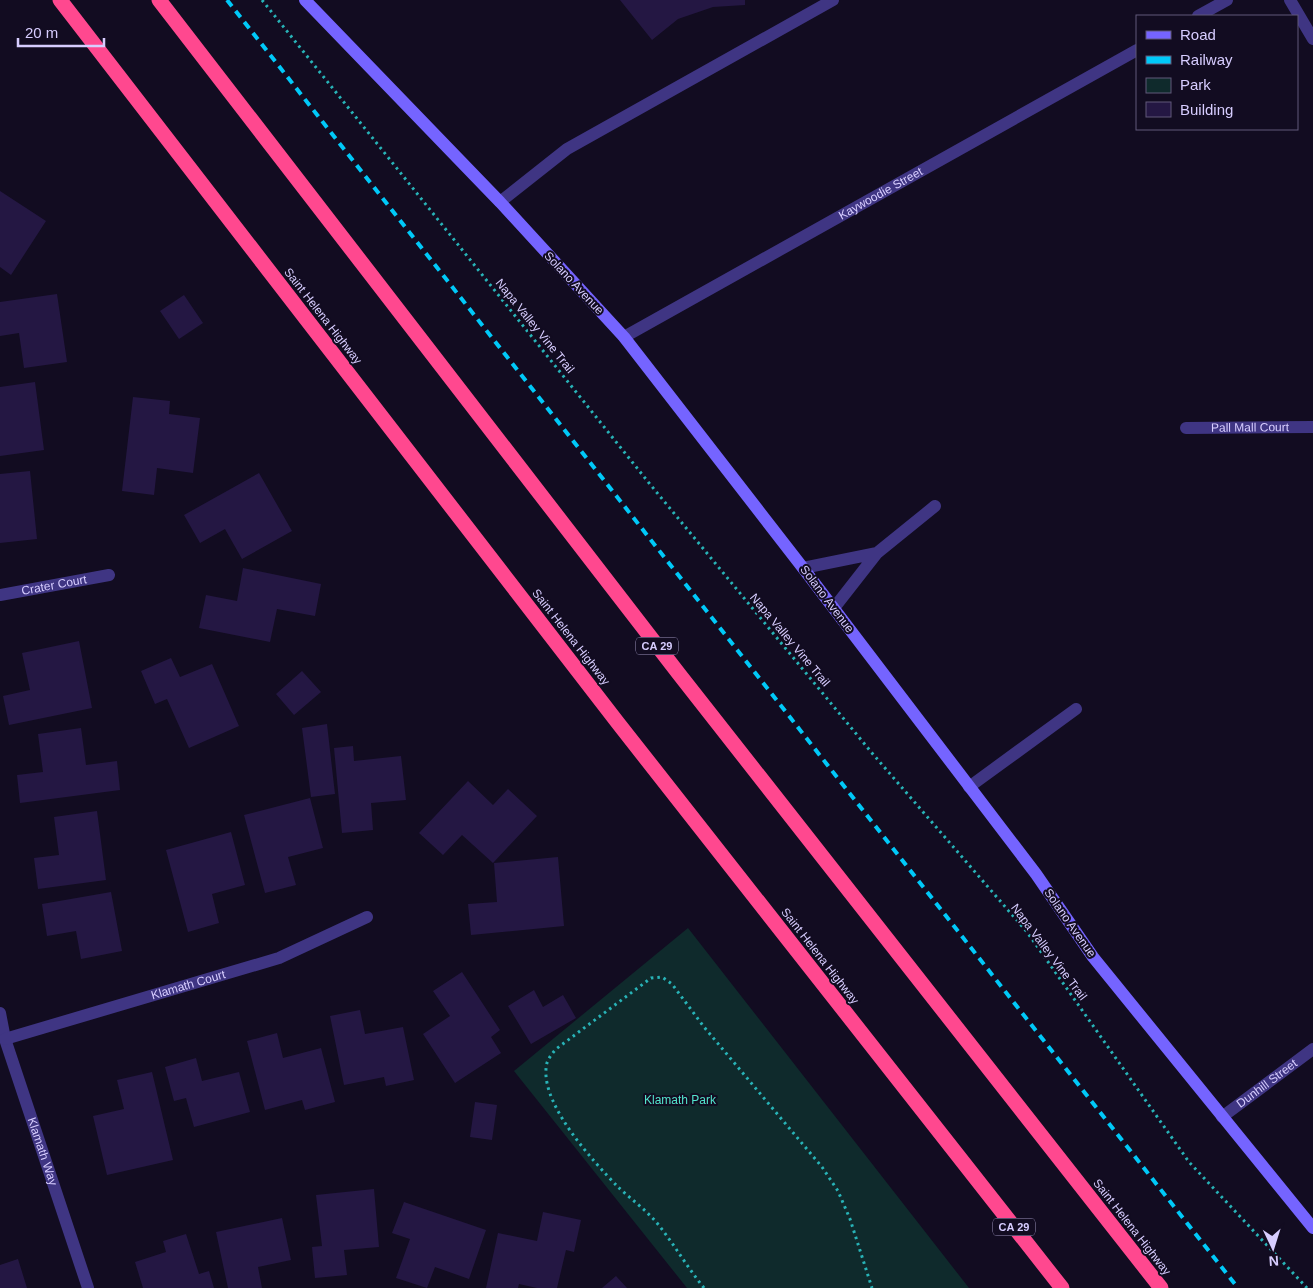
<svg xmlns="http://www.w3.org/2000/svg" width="1313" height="1288" viewBox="0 0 1313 1288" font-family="Helvetica,sans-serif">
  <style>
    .green { fill: #0f2a2c }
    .building { fill: #241743 }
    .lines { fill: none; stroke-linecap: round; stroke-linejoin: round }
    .path { stroke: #28b3b7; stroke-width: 3; stroke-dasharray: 2.5 4; stroke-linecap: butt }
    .lane { stroke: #3f3583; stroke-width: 12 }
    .street { stroke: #3f3583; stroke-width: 12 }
    .secondary { stroke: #7564ff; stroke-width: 12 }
    .highway { stroke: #ff488f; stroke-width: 15 }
    .rail { stroke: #00c9f8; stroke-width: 4; stroke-dasharray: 8 6; stroke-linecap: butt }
    .labels { text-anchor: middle; stroke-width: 4; stroke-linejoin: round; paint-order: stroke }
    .shield { fill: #120c21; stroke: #9c93bc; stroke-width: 1 }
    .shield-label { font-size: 11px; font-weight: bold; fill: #d7cdff }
    .street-label { font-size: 12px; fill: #d7cdff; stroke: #120c21 }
    .park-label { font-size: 12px; fill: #53e4cd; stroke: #120c21 }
  </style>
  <rect width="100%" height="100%" fill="#120c21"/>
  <path class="green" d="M688 928 969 1288H687L514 1071Z"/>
  <path class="building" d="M620 0H745V5L713 7 678 19 652 40Z
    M0 191 46 221 11 275 0 267Z
    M57 294 67 362 24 368 19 333 0 336V302Z
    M184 295 203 323 179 339 160 311Z
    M35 382 44 450 0 456V387Z
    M133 397 170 401 169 414 200 418 193 473 157 468 154 495 122 491Z
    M30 471 37 539 0 543V474Z
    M259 473 292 531 242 559 225 529 200 543 184 515Z
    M243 568 321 584 315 616 277 609 270 642 199 628 206 595 237 601Z
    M79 641 92 708 9 725 3 696 30 690 22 653Z
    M171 658 180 677 212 664 239 726 189 748 167 699 155 704 141 671Z
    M302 671 321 692 294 715 276 694Z
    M327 724 335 794 311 797 302 728Z
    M81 728 86 765 117 761 120 790 20 803 17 775 43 772 38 734Z
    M353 746 354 761 401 756 406 800 371 803 373 830 342 833 334 748Z
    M468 781 493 805 508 789 537 816 493 863 462 835 443 855 419 833Z
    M310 798 323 848 288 857 296 885 265 893 244 815Z
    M97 811 106 880 38 889 34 858 59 855 54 817Z
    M231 832 245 885 212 894 219 923 188 932 166 850Z
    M558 857 564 926 471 935 468 904 497 902 494 863Z
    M111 892 122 951 81 959 76 931 47 936 42 904Z
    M462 972 500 1030 491 1037 501 1053 455 1083 423 1034 450 1016 433 991Z
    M534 990 543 1007 563 995 576 1018 531 1044 508 1006Z
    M360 1010 365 1034 403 1027 414 1080 386 1086 384 1077 344 1085 330 1016Z
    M277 1033 283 1058 321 1048 335 1102 305 1110 302 1100 265 1110 247 1041Z
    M196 1058 202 1081 239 1072 250 1112 194 1127 186 1098 174 1101 165 1067Z
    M152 1072 173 1160 107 1175 93 1116 124 1109 117 1080Z
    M475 1102 497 1105 492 1140 470 1137Z
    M374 1189 379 1247 344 1250 347 1275 315 1278 312 1247 322 1246 316 1195Z
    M404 1202 486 1230 469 1279 435 1267 427 1288 396 1278 410 1239 392 1233Z
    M543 1212 581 1220 574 1252 566 1250 557 1288H537L519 1284 518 1288H486L498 1233 537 1241Z
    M282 1218 291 1260 258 1267 262 1288H228L216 1232Z
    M186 1234 199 1274 209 1271 214 1288H143L135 1262 166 1252 163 1241Z
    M18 1259 27 1288H0V1265Z
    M616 1276 627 1288H602Z"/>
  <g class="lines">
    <path class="path" d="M262 0 649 483 872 753 1027 932 1189 1162 1307 1288
      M704 1288C687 1267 674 1244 657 1223 646 1210 631 1199 618 1187 593 1161 543 1107 546 1069 546 1061 551 1055 556 1049L651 978 662 977 672 984 704 1027 822 1167 838 1191 850 1219 872 1288"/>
    <path class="lane" d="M500 202 567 149 833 0
      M803 568 877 553
      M834 608 877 553 935 506
      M969 787 1076 709"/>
    <g class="street">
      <path d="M1290 0 1313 39"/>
      <path d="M1198 16 1227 0"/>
      <path id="s1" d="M624 337 1137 50"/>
      <path id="s2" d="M1186 428 1313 427"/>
      <path id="s3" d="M0 595 109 575"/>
      <path id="s4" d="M0 1013 5 1039 88 1288"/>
      <path id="s5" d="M5 1039 279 958 367 917"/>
      <path id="s6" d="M1222 1117 1313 1049"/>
    </g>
    <path class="secondary" d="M305 0 500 202 624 337 803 568 1036 874 1093 957 1313 1228"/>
    <path class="highway" d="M60 0 618 723 1062 1288
      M159 0 679 674 1161 1288"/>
    <path class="rail" d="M227 0 1238 1288"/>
  </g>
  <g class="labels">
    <g class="shield">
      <rect x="636" y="637.5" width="42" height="17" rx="4"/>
      <rect x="993" y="1218.5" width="42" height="17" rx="4"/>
    </g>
    <g class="shield-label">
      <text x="657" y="650">CA 29</text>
      <text x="1014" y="1231">CA 29</text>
    </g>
    <g class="street-label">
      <text dy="4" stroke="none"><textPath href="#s1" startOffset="294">Kaywoodie Street</textPath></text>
      <text transform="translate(574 283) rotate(47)" y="4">Solano Avenue</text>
      <text transform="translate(323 316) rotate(52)" y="4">Saint Helena Highway</text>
      <text transform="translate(535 326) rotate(51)" y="4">Napa Valley Vine Trail</text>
      <text dy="4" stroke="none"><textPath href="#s2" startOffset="64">Pall Mall Court</textPath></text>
      <text dy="4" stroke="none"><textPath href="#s3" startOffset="55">Crater Court</textPath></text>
      <text transform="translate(827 599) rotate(53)" y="4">Solano Avenue</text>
      <text transform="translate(571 637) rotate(52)" y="4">Saint Helena Highway</text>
      <text transform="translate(790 640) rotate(50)" y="4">Napa Valley Vine Trail</text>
      <text transform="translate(1070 923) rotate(55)" y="4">Solano Avenue</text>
      <text transform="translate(1049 952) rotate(53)" y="4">Napa Valley Vine Trail</text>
      <text transform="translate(820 956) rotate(52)" y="4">Saint Helena Highway</text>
      <text dy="4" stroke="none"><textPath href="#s5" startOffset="191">Klamath Court</textPath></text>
      <text dy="4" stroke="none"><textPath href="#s6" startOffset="56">Dunhill Street</textPath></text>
      <text dy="4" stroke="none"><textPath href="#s4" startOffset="145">Klamath Way</textPath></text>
      <text transform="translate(1132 1227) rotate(52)" y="4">Saint Helena Highway</text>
    </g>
    <g class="park-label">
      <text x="680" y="1104">Klamath Park</text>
    </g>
  </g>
  <rect x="1136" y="15" width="162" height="115" fill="#120c21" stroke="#61597a"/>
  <rect x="1146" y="31" width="25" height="8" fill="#7564ff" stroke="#61597a"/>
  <text x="1180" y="40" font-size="15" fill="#d7cdff">Road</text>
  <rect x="1146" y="56" width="25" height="8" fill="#00c9f8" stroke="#61597a"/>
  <text x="1180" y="65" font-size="15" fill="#d7cdff">Railway</text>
  <rect x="1146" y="78" width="25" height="15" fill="#0f2a2c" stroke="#61597a"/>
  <text x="1180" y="90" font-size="15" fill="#d7cdff">Park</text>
  <rect x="1146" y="102" width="25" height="15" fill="#241743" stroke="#61597a"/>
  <text x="1180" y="115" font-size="15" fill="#d7cdff">Building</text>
  <g transform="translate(1273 1248) rotate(176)" stroke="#120c21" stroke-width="4" paint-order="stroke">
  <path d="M0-4L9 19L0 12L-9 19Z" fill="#d7cdff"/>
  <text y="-8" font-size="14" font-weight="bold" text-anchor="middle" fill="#d7cdff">N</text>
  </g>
  <path d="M18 38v8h86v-8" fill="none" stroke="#d7cdff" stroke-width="2.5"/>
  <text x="25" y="38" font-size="15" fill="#d7cdff" stroke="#120c21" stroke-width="4" paint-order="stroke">20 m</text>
</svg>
